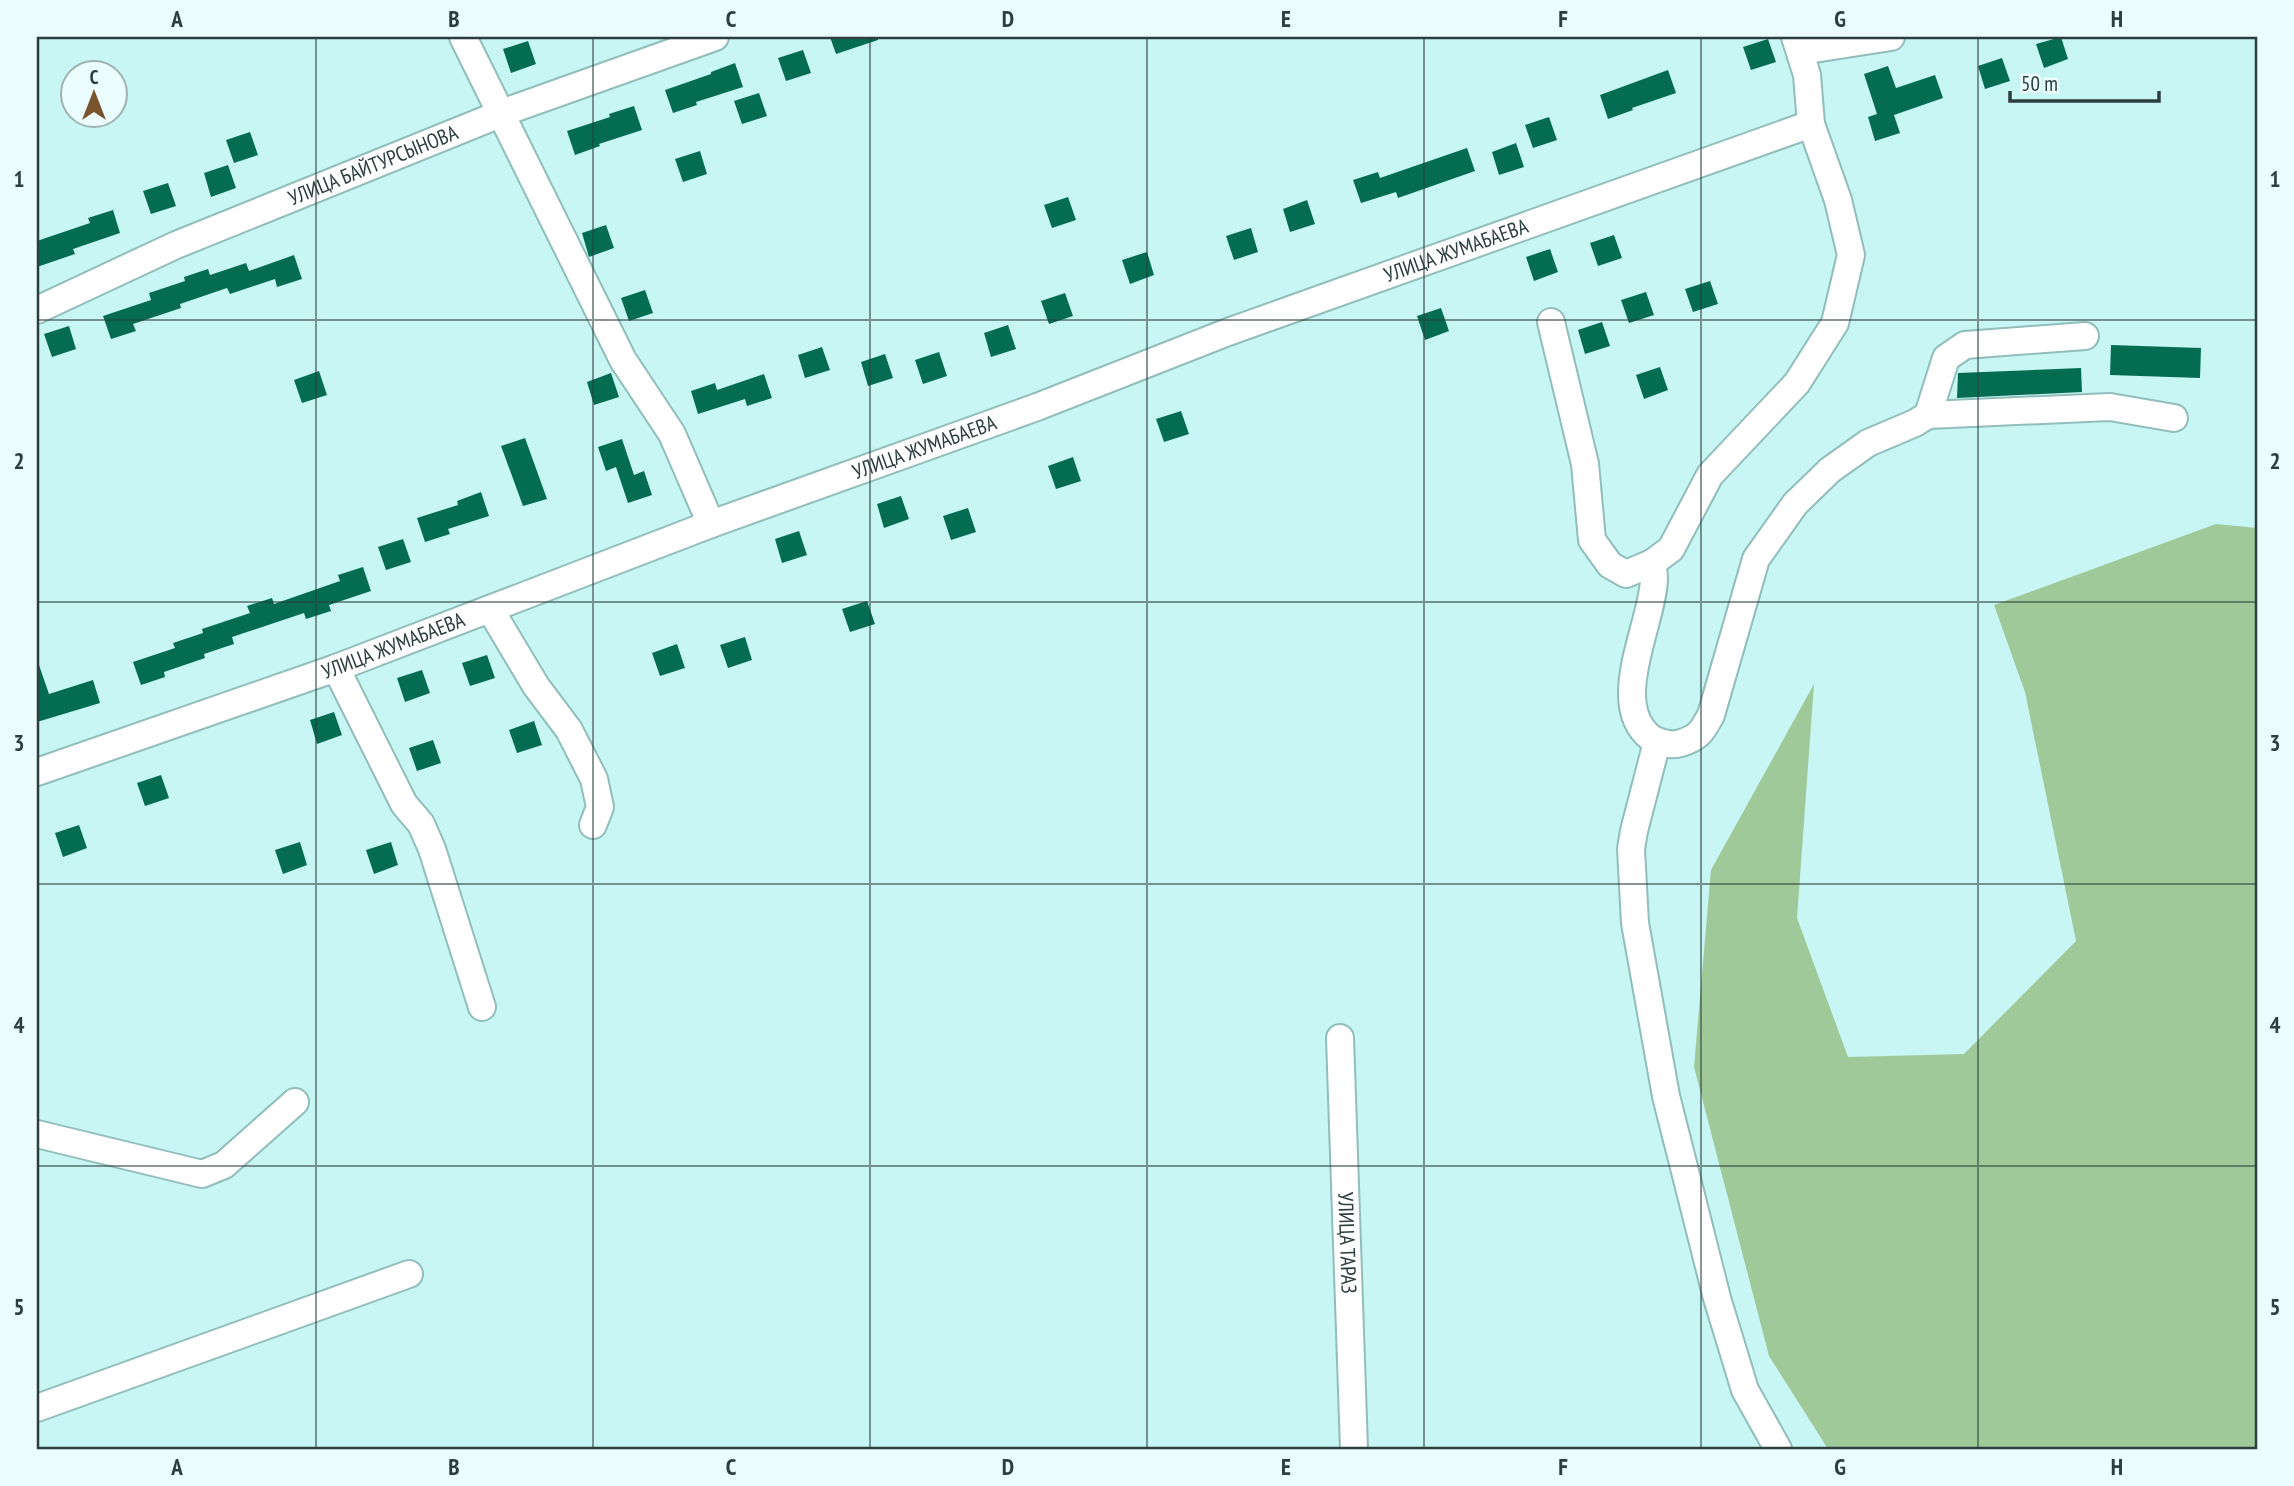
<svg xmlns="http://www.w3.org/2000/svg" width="2294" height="1486" viewBox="0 0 2294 1486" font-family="'PT Sans Narrow',sans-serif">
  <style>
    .green { fill: #a0c99a }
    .building { fill: #046d51 }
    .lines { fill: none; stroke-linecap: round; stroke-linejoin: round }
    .minor-casing { stroke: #91bdbb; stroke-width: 30 }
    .minor { stroke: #fff; stroke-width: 26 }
    .grid { fill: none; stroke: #2c3e3d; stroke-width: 2; stroke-opacity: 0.55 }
    .labels { text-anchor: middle; stroke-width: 7; stroke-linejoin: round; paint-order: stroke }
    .street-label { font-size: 21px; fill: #2c3e3d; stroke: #ebfdfc }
    .neatline { fill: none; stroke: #2c3e3d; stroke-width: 2.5 }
    .grid-label { font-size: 23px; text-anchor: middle; font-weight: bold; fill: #2c3e3d }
  </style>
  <rect width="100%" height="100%" fill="#c8f6f4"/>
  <path class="green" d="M2216 524 2257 528V1449H1828L1769 1356 1694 1067 1711 870 1814 684 1797 918 1848 1057 1964 1054 2076 941 2025 692 1994 605Z"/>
  <path class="building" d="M830 37H878V40L836 54Z
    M2061 37 2068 59 2044 68 2036 44Z
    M1768 39 1776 62 1751 70 1743 47Z
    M528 41 536 64 511 73 503 49Z
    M803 50 811 73 786 81 778 58Z
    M2002 58 2010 81 1985 89 1978 66Z
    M735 63 743 87 696 102 697 105 673 113 665 90 711 74V72Z
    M1888 66 1896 88 1935 75 1943 98 1894 115 1900 133 1875 141 1868 117 1877 114 1864 74Z
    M1668 70 1676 93 1632 108 1633 110 1608 119 1600 95Z
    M759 93 767 116 742 124 734 101Z
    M634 106 642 130 599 144 600 146 575 155 567 131 610 117 609 114Z
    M1549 117 1557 140 1533 148 1525 125Z
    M250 132 258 155 234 163 226 140Z
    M1516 143 1524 167 1499 175 1492 152Z
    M1467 148 1475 171 1398 198 1396 192 1361 203 1353 180 1378 172 1380 178Z
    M700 151 707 174 683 182 675 159Z
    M228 165 236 188 211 197 204 173Z
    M168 183 176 206 151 214 143 191Z
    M1068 197 1076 220 1052 228 1044 205Z
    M1307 200 1315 224 1290 232 1283 209Z
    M113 210 120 233 73 249 75 254 37 267V241L90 223 88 218Z
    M606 225 614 248 589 257 582 233Z
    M1251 228 1258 252 1234 260 1226 236Z
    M1614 235 1622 258 1598 266 1590 243Z
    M1550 249 1558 272 1534 281 1526 257Z
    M1147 252 1154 275 1130 284 1122 260Z
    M294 255 302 279 277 287 275 279 230 294 227 288 180 304 181 308 133 324 136 331 111 339 103 316 151 300 149 293 185 281 184 277 208 269 210 275 246 263 249 271Z
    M1710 281 1718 304 1693 312 1685 289Z
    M645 290 653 313 629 321 621 298Z
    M1646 292 1654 315 1629 323 1621 300Z
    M1065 293 1073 316 1049 324 1041 301Z
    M1441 308 1449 331 1425 340 1417 316Z
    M1602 322 1610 346 1585 354 1578 330Z
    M1008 325 1016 349 991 357 984 333Z
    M69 326 76 349 52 357 44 334Z
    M2111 345 2201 348 2200 378 2110 375Z
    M822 347 830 370 805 378 798 355Z
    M939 352 947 376 923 384 915 360Z
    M885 354 893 378 868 386 861 362Z
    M1660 367 1668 390 1644 399 1636 375Z
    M2081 368 2082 392 1957 398 1958 373Z
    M319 371 327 395 302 403 294 380Z
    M611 373 619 397 594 405 587 382Z
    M764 374 772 398 747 406 745 399 698 414 691 391 715 383 717 390Z
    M1181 411 1189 434 1164 442 1156 419Z
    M525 438 547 499 523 506 501 446Z
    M622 439 634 475 644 471 652 495 628 503 616 467 606 471 598 447Z
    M1073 457 1081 481 1056 489 1048 466Z
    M481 492 489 516 448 529 450 534 425 542 417 518 458 505 457 501Z
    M901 496 909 519 884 528 877 504Z
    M968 508 976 532 951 540 943 516Z
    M799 531 807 555 782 563 775 539Z
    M403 539 411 562 386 570 378 547Z
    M363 567 371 591 329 605 331 611 306 619 304 613 232 637 234 644 204 654 205 658 164 672 165 677 141 685 133 662 175 648 173 643 203 633 202 629 250 613 247 606 272 598 274 604 340 581 338 575Z
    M867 601 875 624 850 632 842 609Z
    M745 637 752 660 728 668 720 645Z
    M677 644 685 668 660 676 652 653Z
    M487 655 495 678 470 686 462 663Z
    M39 665 49 694 93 680 100 703 37 722V666Z
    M422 670 430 693 405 702 397 678Z
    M334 712 342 735 317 744 310 720Z
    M534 721 542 745 517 753 509 730Z
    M433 740 441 763 417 771 409 748Z
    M161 775 169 798 145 806 137 783Z
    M79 825 87 848 63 857 55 833Z
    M300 842 307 865 283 874 275 850Z
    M391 842 398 865 374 874 366 850Z"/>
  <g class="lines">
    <g class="minor-casing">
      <g id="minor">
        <path d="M463 37 623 360 672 434 711 524"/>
        <path d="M1801 51 1891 37"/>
        <path id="s1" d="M37 310 176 245 510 110 715 37"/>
        <path d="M1551 322 1585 464 1592 540 1610 565 1626 574 1652 563 1671 549 1710 475 1797 383 1835 323 1851 255 1838 200 1811 124 1807 75 1795 37"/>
        <path d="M1928 415 1946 358 1965 345 2085 336"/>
        <path d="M1652 563C1653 568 1654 574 1654 579 1653 623 1607 704 1651 738 1659 743 1672 746 1681 743 1700 737 1702 731 1711 715L1756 559 1795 504 1830 470 1868 443 1915 423 1928 415 2110 407 2174 418"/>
        <path d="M490 609 536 686 569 730 594 779 600 807 593 825"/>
        <path d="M336 668 404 804 421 824 432 849 482 1007"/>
        <path d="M1657 742 1634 831 1631 849 1635 923 1666 1096 1717 1298 1745 1390 1778 1449"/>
        <path id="s2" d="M37 772 336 668 711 524 1037 407 1228 332 1811 124"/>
        <path id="s3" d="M1340 1038 1354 1449"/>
        <path d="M37 1134 202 1174 224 1165 295 1102"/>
        <path d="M37 1408 409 1274"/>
      </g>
    </g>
    <use href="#minor" class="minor"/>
  </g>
  <path class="grid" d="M316 37V1449M593 37V1449M870 37V1449M1147 37V1449M1424 37V1449M1701 37V1449M1978 37V1449M37 320H2257M37 602H2257M37 884H2257M37 1166H2257"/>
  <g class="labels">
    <g class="street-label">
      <text dy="7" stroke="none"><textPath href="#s1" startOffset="366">УЛИЦА БАЙТУРСЫНОВА</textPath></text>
      <text dy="7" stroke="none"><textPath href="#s2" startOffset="1512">УЛИЦА ЖУМАБАЕВА</textPath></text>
      <text dy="7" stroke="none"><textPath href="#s2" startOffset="945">УЛИЦА ЖУМАБАЕВА</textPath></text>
      <text dy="7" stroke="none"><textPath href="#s2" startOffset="378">УЛИЦА ЖУМАБАЕВА</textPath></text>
      <text dy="7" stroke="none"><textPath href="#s3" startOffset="205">УЛИЦА ТАРАЗ</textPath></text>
    </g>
  </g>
  <rect width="2294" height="1486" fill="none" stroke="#ebfdfc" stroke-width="77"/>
  <g transform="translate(94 94)"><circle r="33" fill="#ebfdfc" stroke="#9fb1b0" stroke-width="2"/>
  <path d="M0-5L12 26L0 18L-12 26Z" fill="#78532e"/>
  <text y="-10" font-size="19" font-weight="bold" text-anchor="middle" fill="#2c3e3d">С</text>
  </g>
  <path d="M2010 91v10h149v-10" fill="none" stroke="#2c3e3d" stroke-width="3.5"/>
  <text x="2021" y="91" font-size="21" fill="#2c3e3d" stroke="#ebfdfc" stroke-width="5" paint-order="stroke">50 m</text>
  <rect x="38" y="38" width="2218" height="1410" class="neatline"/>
  <g class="grid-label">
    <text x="177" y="27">A</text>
    <text x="454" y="27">B</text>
    <text x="731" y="27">C</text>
    <text x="1008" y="27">D</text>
    <text x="1286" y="27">E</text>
    <text x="1563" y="27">F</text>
    <text x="1840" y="27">G</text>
    <text x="2117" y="27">H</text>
    <text x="19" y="187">1</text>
    <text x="2275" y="187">1</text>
    <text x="19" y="469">2</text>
    <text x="2275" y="469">2</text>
    <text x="19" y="751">3</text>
    <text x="2275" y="751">3</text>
    <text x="19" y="1033">4</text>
    <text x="2275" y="1033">4</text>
    <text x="19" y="1315">5</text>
    <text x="2275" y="1315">5</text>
    <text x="177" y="1475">A</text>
    <text x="454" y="1475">B</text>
    <text x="731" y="1475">C</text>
    <text x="1008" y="1475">D</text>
    <text x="1286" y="1475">E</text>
    <text x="1563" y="1475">F</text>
    <text x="1840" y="1475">G</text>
    <text x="2117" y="1475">H</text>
  </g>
</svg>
